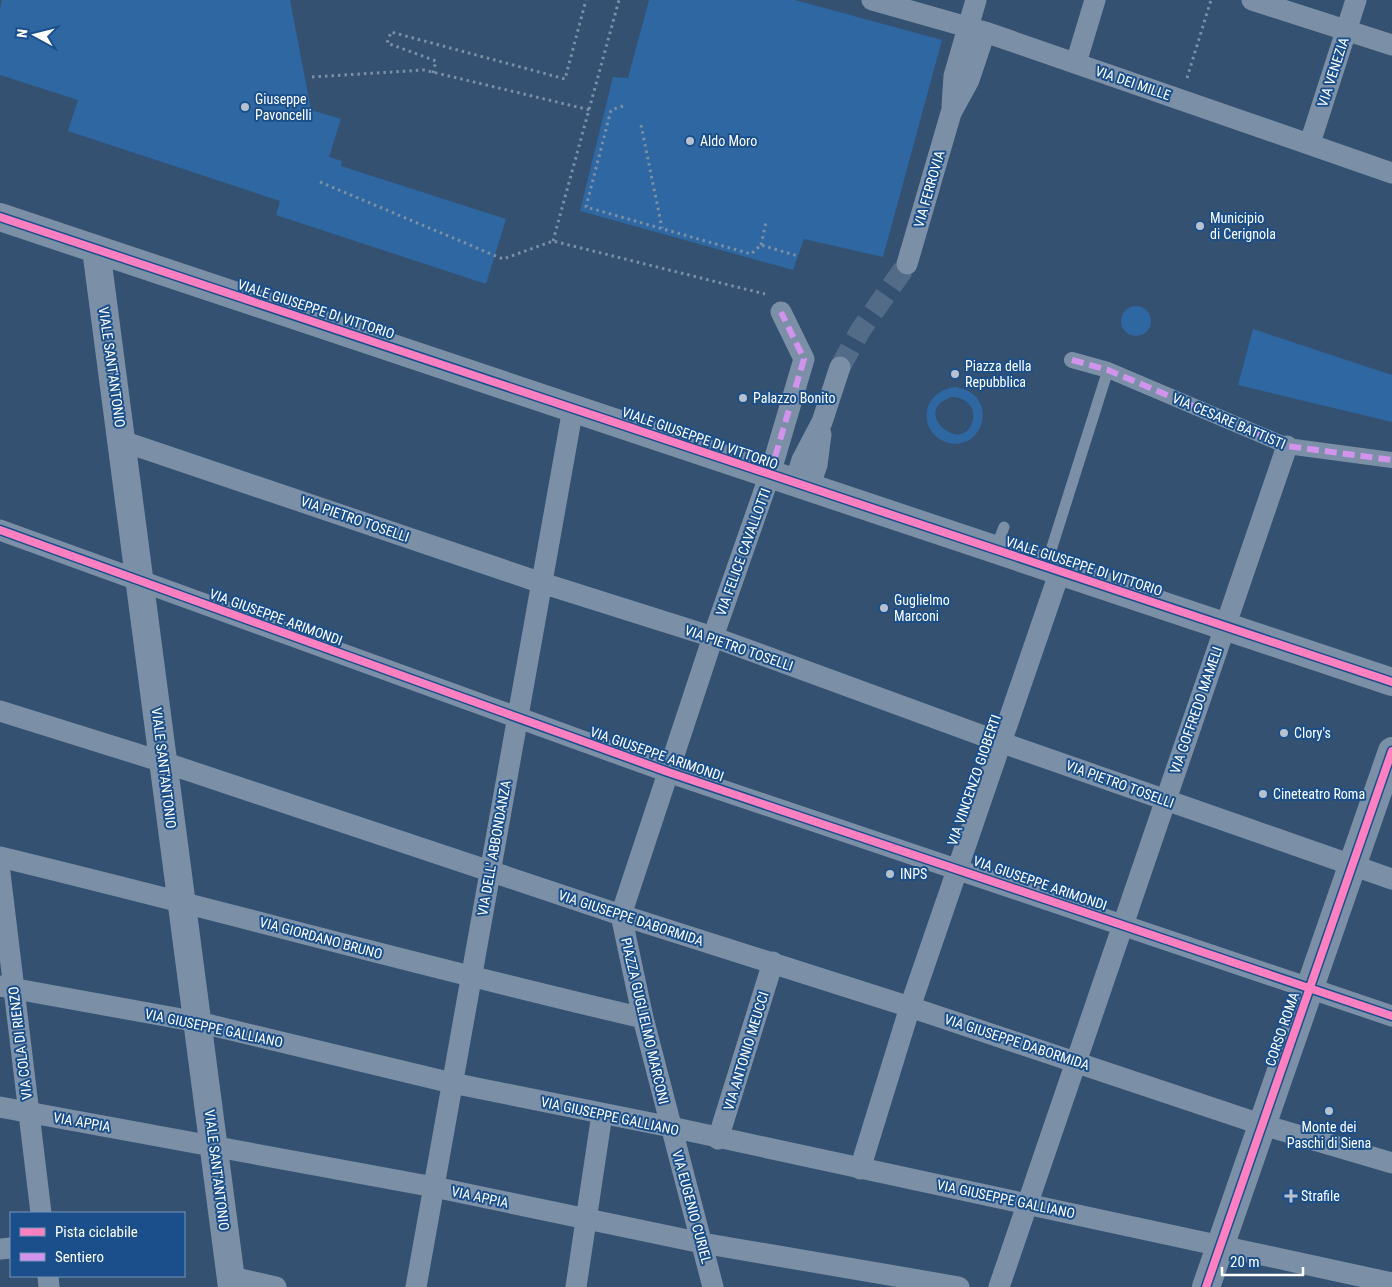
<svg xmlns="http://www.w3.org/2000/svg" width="1392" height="1287" viewBox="0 0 1392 1287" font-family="'Roboto Condensed',sans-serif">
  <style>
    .green { fill: #2e67a2; fill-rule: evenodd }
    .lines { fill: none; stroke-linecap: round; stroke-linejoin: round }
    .minor-tunnel { stroke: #526b87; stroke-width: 21; stroke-dasharray: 21 11; stroke-linecap: butt }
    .path { stroke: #7b90a6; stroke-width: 3; stroke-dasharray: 2.5 4; stroke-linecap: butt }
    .service { stroke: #7b90a6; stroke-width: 11 }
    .pedestrian { stroke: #7b90a6; stroke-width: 16 }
    .minor { stroke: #7b90a6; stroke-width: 21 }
    .tertiary { stroke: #7b90a6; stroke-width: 28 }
    .quiet { stroke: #d193ec; stroke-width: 6; stroke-dasharray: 12 6; stroke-linecap: butt }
    .cycleway-casing { stroke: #1a4f8c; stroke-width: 11 }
    .cycleway { stroke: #ff80c0; stroke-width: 8 }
    .poi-dot { fill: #b8c2ce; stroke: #1a4f8c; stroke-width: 2 }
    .labels { text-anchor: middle; stroke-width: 4; stroke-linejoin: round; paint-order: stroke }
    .street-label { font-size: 14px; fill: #fff; stroke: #1a4f8c }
    .poi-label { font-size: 14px; fill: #fff; stroke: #1a4f8c; text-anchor: start }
  </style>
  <rect width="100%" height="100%" fill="#345172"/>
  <path class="green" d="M2 0H290L311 110 341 119 329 157 342 161 341 166 506 219 486 284 276 215 280 201 68 131 78 100 0 75V9Z
    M649 0H795L942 40 883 257 804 239 793 270 580 211 613 77 628 78Z
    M1121 321a15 15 0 1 1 30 0a15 15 0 1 1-30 0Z
    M1253 329 1392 375V422L1238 385Z
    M955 387C1003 394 982 458 943 441 936 438 931 432 928 425 922 404 936 390 955 387ZM952 397C964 397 975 405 973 419 964 459 908 410 952 397Z"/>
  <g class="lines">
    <path class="minor-tunnel" d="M840 367 860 331 907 264"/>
    <path class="path" d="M433 73 436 61 387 43 391 32 565 79 586 0
      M312 77 424 70 590 110
      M1187 78 1211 0
      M623 106 611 110 586 207 751 254 761 245 798 256
      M641 125 662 228
      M320 182 503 259 553 241 765 294
      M553 241 619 0
      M761 245 766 222"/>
    <path class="service" d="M995 550 1004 527
      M1046 566 1108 370"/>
    <path class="pedestrian" d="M1072 360 1108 370 1287 446 1392 460"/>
    <path class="minor" d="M872 0 985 32 1392 173
      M1252 0 1392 45
      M1076 63 1095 0
      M952 106 954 76 976 0
      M1310 143 1356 0
      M907 264 951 113 969 80 985 32
      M122 441 542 583 713 637 1000 742 1392 879
      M795 482 802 460 822 422 840 367
      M809 487 817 465 821 434
      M0 530 668 772 1392 1016
      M0 711 163 762 621 915 910 1007 1263 1125 1392 1163
      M0 857C215 909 428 968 643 1018
      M0 873 41 1213
      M0 986 198 1022 452 1083 671 1127 1392 1283
      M0 1107 434 1187 702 1243 959 1287
      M718 1139 773 962
      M860 1169 910 1007 1060 571
      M0 1249 11 1248
      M48 1276 49 1287
      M231 1277 276 1287
      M416 1287 573 408
      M576 1287 602 1114
      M713 1287 643 1018 621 915 713 637 770 474 804 359 781 312
      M999 1287 1287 446"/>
    <path class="tertiary" d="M0 217 1392 682
      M96 249 232 1287
      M1206 1287 1392 751"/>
    <path class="quiet" d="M1072 360 1108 370 1287 446 1392 460
      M770 474 804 359 781 312"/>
    <g class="cycleway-casing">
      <path id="cycleway" d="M0 217 1392 682
        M0 530 668 772 1392 1016
        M1206 1287 1392 751"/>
    </g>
    <use href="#cycleway" class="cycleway"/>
  </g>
  <g class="poi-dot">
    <circle cx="245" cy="107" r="5"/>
    <circle cx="690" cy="141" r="5"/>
    <circle cx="1200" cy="226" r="5"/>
    <circle cx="955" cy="374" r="5"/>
    <circle cx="743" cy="398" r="5"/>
    <circle cx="884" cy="608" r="5"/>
    <circle cx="1284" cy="733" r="5"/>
    <circle cx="1263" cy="794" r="5"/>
    <circle cx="890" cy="874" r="5"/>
    <circle cx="1329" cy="1111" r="5"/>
    <path d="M1288.5 1188.5h5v5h5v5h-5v5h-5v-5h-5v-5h5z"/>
  </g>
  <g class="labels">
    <g class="street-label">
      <text transform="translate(1333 72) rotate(-72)" y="5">VIA VENEZIA</text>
      <text transform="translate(1133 83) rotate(19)" y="5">VIA DEI MILLE</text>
      <text transform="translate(929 189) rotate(-74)" y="5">VIA FERROVIA</text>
      <text transform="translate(316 309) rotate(18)" y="5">VIALE GIUSEPPE DI VITTORIO</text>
      <text transform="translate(112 367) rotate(82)" y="5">VIALE SANT'ANTONIO</text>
      <text transform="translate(1229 421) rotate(23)" y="5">VIA CESARE BATTISTI</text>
      <text transform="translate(700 438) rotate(19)" y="5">VIALE GIUSEPPE DI VITTORIO</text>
      <text transform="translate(355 519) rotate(19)" y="5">VIA PIETRO TOSELLI</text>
      <text transform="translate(743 552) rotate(-70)" y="5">VIA FELICE CAVALLOTTI</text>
      <text transform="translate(1084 566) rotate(18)" y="5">VIALE GIUSEPPE DI VITTORIO</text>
      <text transform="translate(276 617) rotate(20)" y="5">VIA GIUSEPPE ARIMONDI</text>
      <text transform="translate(739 648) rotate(19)" y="5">VIA PIETRO TOSELLI</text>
      <text transform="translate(1196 710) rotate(-71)" y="5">VIA GOFFREDO MAMELI</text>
      <text transform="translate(657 754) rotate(19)" y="5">VIA GIUSEPPE ARIMONDI</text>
      <text transform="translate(164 768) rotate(83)" y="5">VIALE SANT'ANTONIO</text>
      <text transform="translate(974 780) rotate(-71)" y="5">VIA VINCENZO GIOBERTI</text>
      <text transform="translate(1120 784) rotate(20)" y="5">VIA PIETRO TOSELLI</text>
      <text transform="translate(494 848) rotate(-80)" y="5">VIA DELL' ABBONDANZA</text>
      <text transform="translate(1040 883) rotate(19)" y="5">VIA GIUSEPPE ARIMONDI</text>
      <text transform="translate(631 918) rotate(18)" y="5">VIA GIUSEPPE DABORMIDA</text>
      <text transform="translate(321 938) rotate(15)" y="5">VIA GIORDANO BRUNO</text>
      <text transform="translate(645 1021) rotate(77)" y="5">PIAZZA GUGLIELMO MARCONI</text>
      <text transform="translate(214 1028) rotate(12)" y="5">VIA GIUSEPPE GALLIANO</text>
      <text transform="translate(1282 1029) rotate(-71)" y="5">CORSO ROMA</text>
      <text transform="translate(1017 1042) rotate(18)" y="5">VIA GIUSEPPE DABORMIDA</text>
      <text transform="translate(20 1043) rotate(-97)" y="5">VIA COLA DI RIENZO</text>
      <text transform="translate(746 1051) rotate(-73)" y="5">VIA ANTONIO MEUCCI</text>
      <text transform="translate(610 1116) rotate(12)" y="5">VIA GIUSEPPE GALLIANO</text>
      <text transform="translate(82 1122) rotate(10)" y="5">VIA APPIA</text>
      <text transform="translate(217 1170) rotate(83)" y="5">VIALE SANT'ANTONIO</text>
      <text transform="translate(480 1197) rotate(12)" y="5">VIA APPIA</text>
      <text transform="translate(1006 1199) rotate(12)" y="5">VIA GIUSEPPE GALLIANO</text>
      <text transform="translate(692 1207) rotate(75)" y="5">VIA EUGENIO CURIEL</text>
    </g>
    <g class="poi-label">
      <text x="255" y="104">Giuseppe<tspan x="255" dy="16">Pavoncelli</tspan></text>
      <text x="700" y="146">Aldo Moro</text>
      <text x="1210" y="223">Municipio<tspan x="1210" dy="16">di Cerignola</tspan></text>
      <text x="965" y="371">Piazza della<tspan x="965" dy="16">Repubblica</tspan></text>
      <text x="753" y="403">Palazzo Bonito</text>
      <text x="894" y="605">Guglielmo<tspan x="894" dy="16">Marconi</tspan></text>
      <text x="1294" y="738">Clory's</text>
      <text x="1273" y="799">Cineteatro Roma</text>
      <text x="900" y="879">INPS</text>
      <text x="1329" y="1132" text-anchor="middle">Monte dei<tspan x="1329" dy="16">Paschi di Siena</tspan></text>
      <text x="1301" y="1201">Strafile</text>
    </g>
  </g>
  <rect x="10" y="1212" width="175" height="65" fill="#1a4f8c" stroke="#7695ba"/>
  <rect x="20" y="1228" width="25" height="8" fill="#ff80c0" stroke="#7695ba"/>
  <text x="55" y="1237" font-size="15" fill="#ffffff">Pista ciclabile</text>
  <rect x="20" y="1253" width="25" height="8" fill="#d193ec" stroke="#7695ba"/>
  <text x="55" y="1262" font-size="15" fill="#ffffff">Sentiero</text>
  <g transform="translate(35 35) rotate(277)" stroke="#1a4f8c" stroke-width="4" paint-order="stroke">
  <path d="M0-4L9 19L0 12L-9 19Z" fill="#ffffff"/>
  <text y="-8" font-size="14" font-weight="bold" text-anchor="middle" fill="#ffffff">N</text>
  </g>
  <path d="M1222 1267v8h81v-8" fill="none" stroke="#ffffff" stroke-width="2.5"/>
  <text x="1230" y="1267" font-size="15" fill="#ffffff" stroke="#1a4f8c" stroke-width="4" paint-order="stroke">20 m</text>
</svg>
